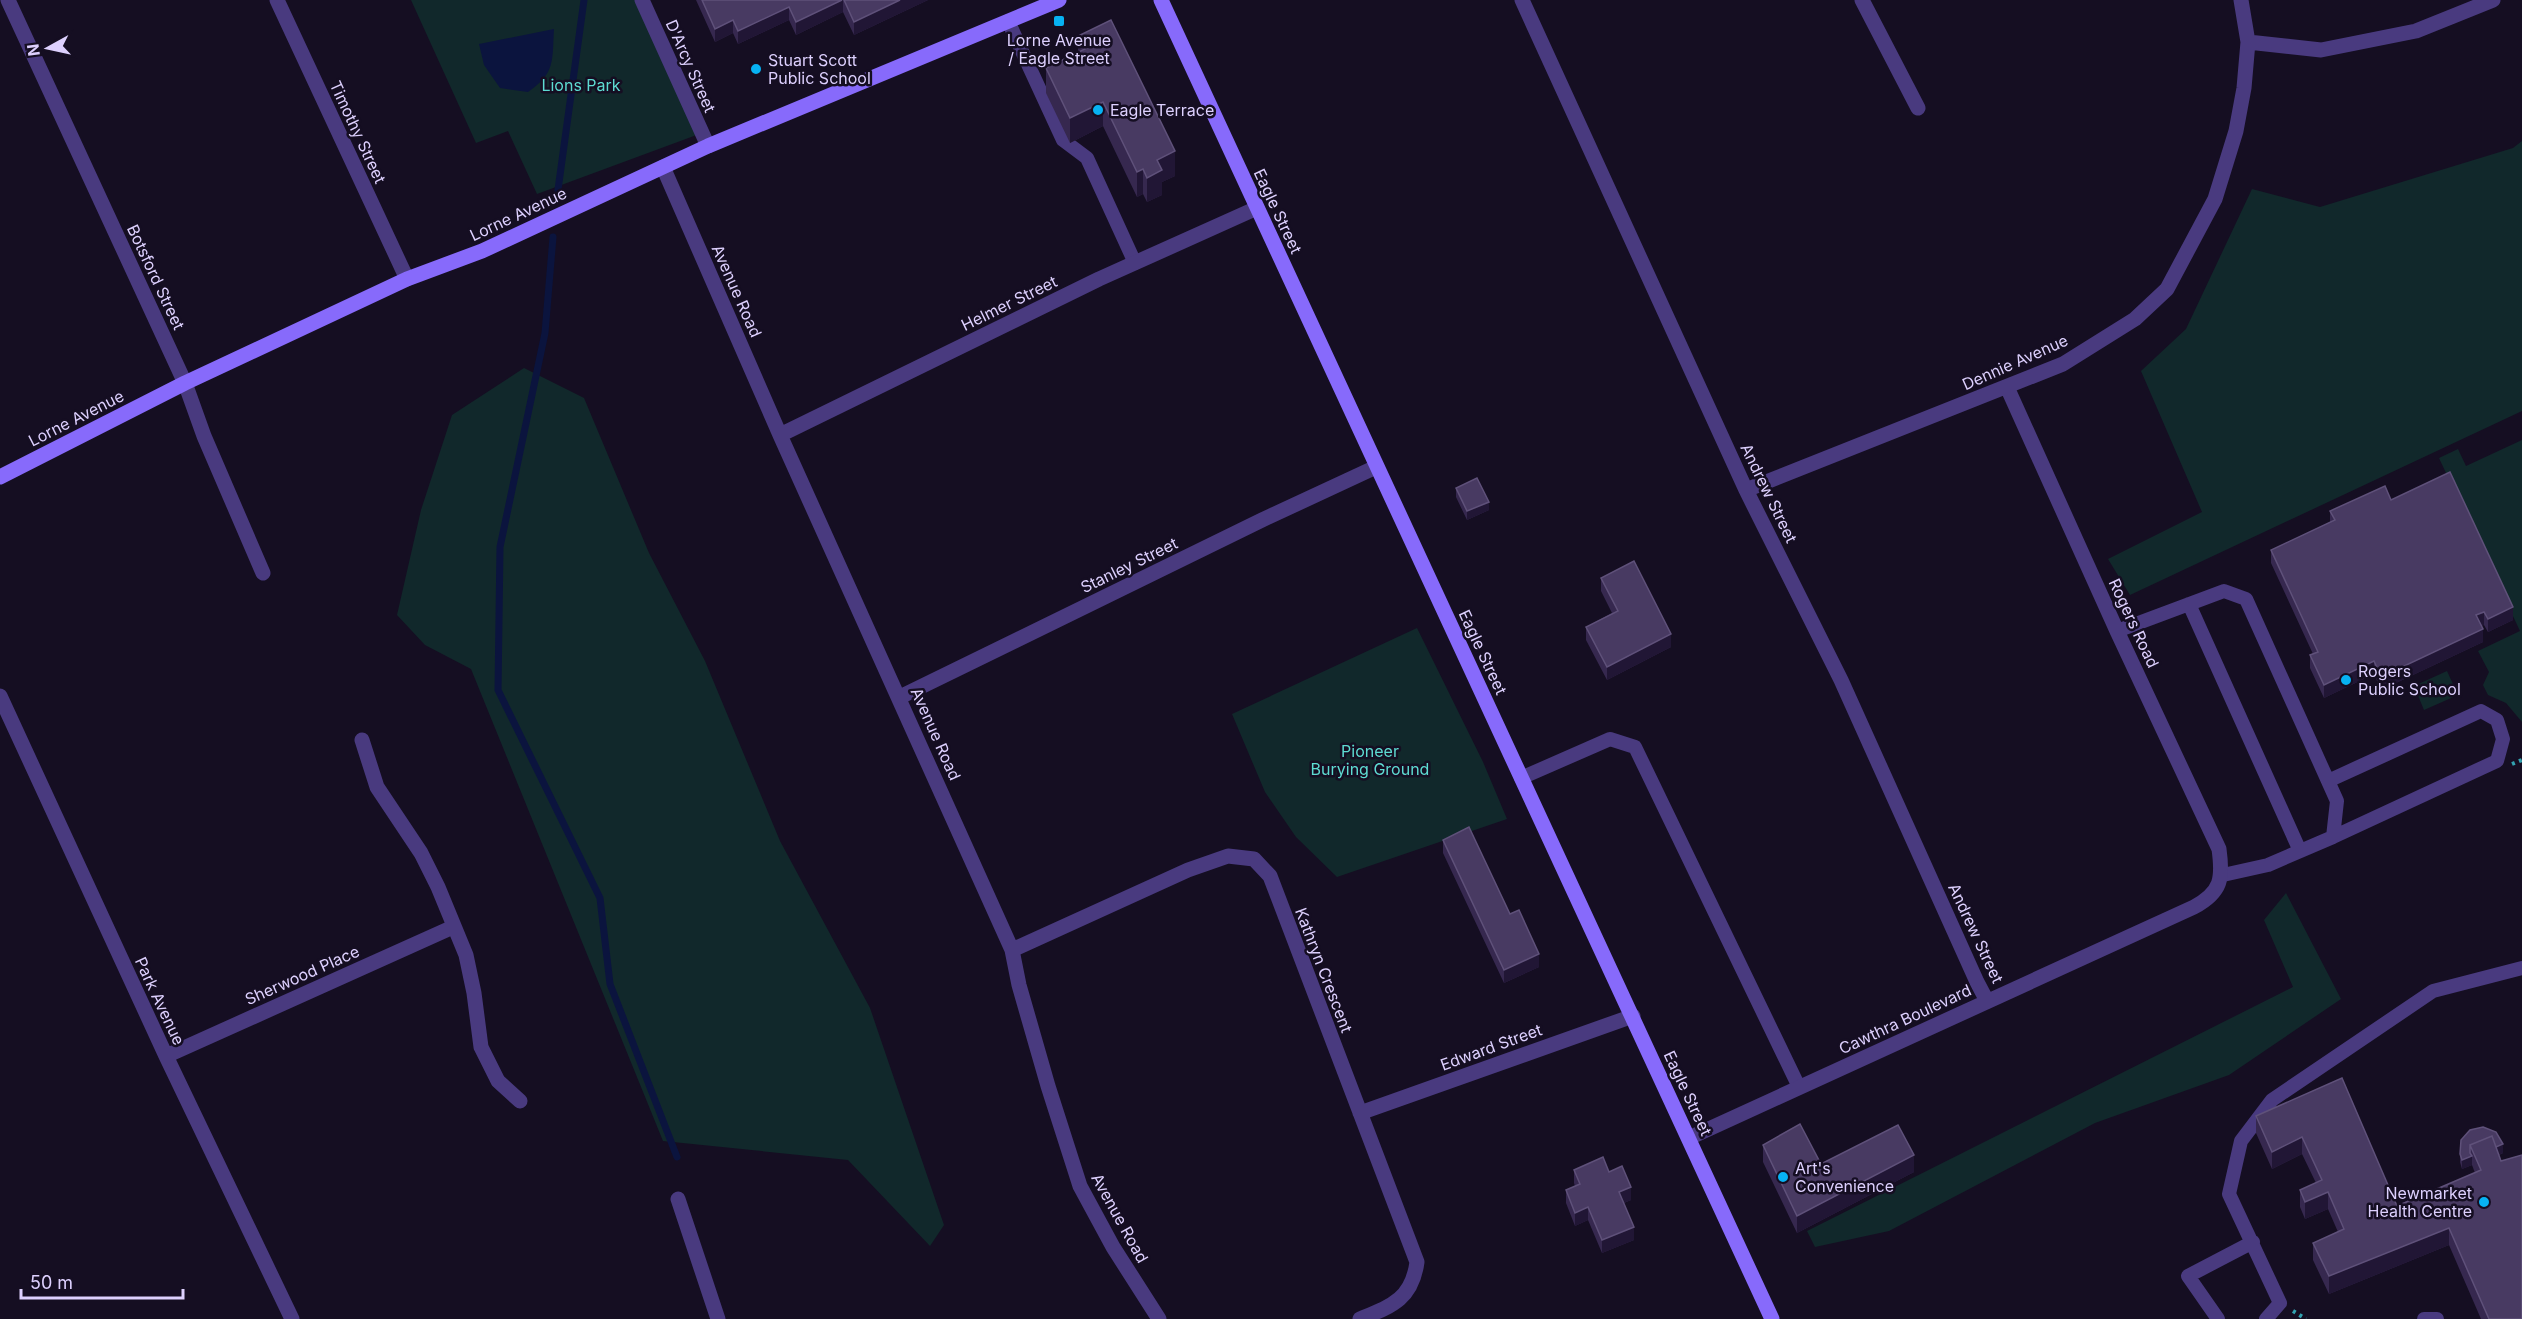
<svg xmlns="http://www.w3.org/2000/svg" width="2522" height="1319" viewBox="0 0 2522 1319" font-family="Inter,sans-serif">
  <style>
    .green { fill: #11282b }
    .water { fill: #0b143e }
    .lines { fill: none; stroke-linecap: round; stroke-linejoin: round }
    .stream { stroke: #0b143e; stroke-width: 7 }
    .path { stroke: #32a2b0; stroke-width: 4; stroke-dasharray: 3 4.5; stroke-linecap: butt }
    .service { stroke: #493a7f; stroke-width: 14 }
    .minor { stroke: #493a7f; stroke-width: 15 }
    .secondary { stroke: #876afb; stroke-width: 15 }
    .wall { fill: #36284f }
    .shaded-wall { fill: #211635 }
    .building { fill: #483a62; stroke: #5f517a; stroke-width: 1.5 }
    .poi-dot { fill: #07b2f3; stroke: #150e22; stroke-width: 2 }
    .labels { text-anchor: middle; stroke-width: 5; stroke-linejoin: round; paint-order: stroke }
    .poi-label { font-size: 16px; fill: #ddd0fe; stroke: #150e22; text-anchor: start }
    .street-label { font-size: 16px; fill: #ddd0fe; stroke: #150e22 }
    .park-label { font-size: 16px; fill: #5edbd2; stroke: #150e22 }
  </style>
  <rect width="100%" height="100%" fill="#150e22"/>
  <path class="green" d="M411 0H644L702 133 537 194 508 131 476 143Z
    M2522 141V411L2130 595 2108 559 2202 512 2141 371 2186 329 2252 189 2320 207 2513 148Z
    M524 368 584 398 649 553 705 661 780 841 870 1008 944 1225 930 1246 848 1160 663 1141 471 669 425 645 397 615 421 510 452 415Z
    M2522 440V722L2506 703 2488 695 2483 685 2489 672 2478 651 2520 631 2439 458 2458 449 2466 466Z
    M1417 628 1483 762 1507 819 1337 877 1296 837 1265 792 1232 714Z
    M2447 671 2458 695 2424 710 2414 686Z
    M2286 893 2341 999 2229 1075 2095 1123 1889 1231 1815 1247 1807 1231 2293 987 2264 920Z"/>
  <path class="water" d="M554 29C552 60 556 73 528 92L500 88 484 65 479 44Z"/>
  <g class="lines">
    <path class="stream" d="M557 197 584 0
      M553 237 545 333 500 547 498 690 600 898 610 984 677 1157"/>
    <path class="path" d="M2512 764 2522 760
      M2293 1311 2306 1319"/>
    <path class="service" d="M1008 21 1063 140 1087 158 1135 263
      M2189 604 2300 851
      M2117 631 2224 591 2246 599 2337 801 2333 837 2268 865 2223 875
      M1521 778 1610 739 1635 747 1799 1087
      M2328 781 2481 711 2497 720 2503 739 2497 761 2333 837
      M2218 1319 2188 1276 2253 1242
      M2266 1319 2280 1303 2229 1194 2241 1141 2272 1100 2433 991 2522 968
      M2424 1319H2437"/>
    <path class="minor" d="M8 0 185 383 204 436 263 573
      M277 0 407 279
      M642 0 708 146
      M1522 0 1746 490 1841 680 1977 982 1987 1001
      M1862 0 1918 108
      M2248 42 2321 50 2416 31 2493 0
      M663 167 780 435 1012 950 1019 985 1048 1086 1080 1186 1113 1247 1159 1319
      M780 435 1099 279 1257 208
      M1746 490 2063 364 2135 319 2167 289 2215 199 2236 131 2244 88 2248 42 2241 0
      M0 696 166 1056 292 1319
      M900 697 1262 520 1376 467
      M362 740 377 787 421 853 438 887 466 955 474 993 481 1047 498 1081 520 1101
      M1012 950 1188 870 1228 856 1254 859 1270 876 1417 1262C1412 1299 1392 1306 1360 1319
      M166 1056 453 927
      M1360 1113 1633 1016
      M1689 1138 2194 907C2222 892 2223 878 2219 849L2117 631 2007 387
      M678 1199 718 1319"/>
    <path class="secondary" d="M1161 0 1772 1319
      M0 477 185 383 407 279 482 251 708 146 1059 0"/>
  </g>
  <path class="wall" d="M696 0H928L854 35 843 12 796 35 789 20 738 44 733 33 715 42Z
    M1078 36 1175 176 1162 182V195L1147 202 1143 194 1137 197 1103 126 1070 143 1046 93V68L1078 52Z
    M1456 488 1489 510 1467 520 1456 497Z
    M2391 500 2513 620 2488 632 2484 625 2481 626 2483 642 2381 690 2374 674 2324 698 2310 668V655L2313 654 2271 563V550L2330 522V511Z
    M1601 578 1671 647 1607 680 1586 640V627L1612 613 1601 591Z
    M1443 840 1510 914 1539 967 1504 983 1443 853Z
    M2342 1078 2397 1206 2475 1173 2472 1165 2462 1169 2460 1162 2461 1140 2503 1153 2499 1155 2522 1319H2481L2449 1245 2329 1294 2313 1260V1243L2338 1232 2328 1209 2305 1219 2300 1207V1190L2316 1183 2302 1154 2272 1169 2256 1133V1116Z
    M1763 1145 1821 1164 1914 1172 1797 1233 1763 1162Z
    M1574 1170 1609 1172 1631 1200 1624 1203 1634 1240 1602 1253 1588 1220 1575 1226 1566 1203V1190L1575 1186 1574 1183Z"/>
  <path class="shaded-wall" d="M842 0H843V12L796 35V22Z
    M900 0H928L854 35V22Z
    M789 7V20L738 44V31Z
    M733 20V33L715 42V29Z
    M1103 102V126L1070 143V118Z
    M1175 151V176L1162 182V195L1147 202V178L1157 160Z
    M1143 169V194L1137 197V172Z
    M1489 502V510L1467 520V511Z
    M2513 607V620L2488 632V619Z
    M2484 612V625L2476 628V615Z
    M2483 629V642L2381 690V677Z
    M1671 634V647L1607 680V667Z
    M2374 661V674L2324 698V685Z
    M1539 954V967L1504 983V970Z
    M2302 1137V1154L2272 1169V1152Z
    M2503 1144V1153L2493 1157V1148Z
    M1914 1155V1172L1797 1233V1216Z
    M2472 1156V1165L2462 1169V1160Z
    M1631 1187V1200L1619 1205V1192Z
    M2328 1192V1209L2305 1219V1202Z
    M1588 1207V1220L1575 1226V1213Z
    M1634 1227V1240L1602 1253V1240Z
    M2449 1228V1245L2329 1294V1276Z"/>
  <path class="building" d="M702 0H842L796 22 789 7 738 31 733 20 715 29Z
    M844 0H900L854 22Z
    M1111 20 1175 151 1157 160 1162 170 1147 178 1143 169 1137 172 1103 102 1070 118 1046 68 1085 49 1078 36Z
    M2450 472 2513 607 2488 619 2484 612 2476 615 2483 629 2381 677 2374 661 2324 685 2310 655 2318 652 2271 550 2335 520 2330 511 2385 486 2391 500Z
    M1477 478 1489 502 1467 511 1456 488Z
    M1634 561 1671 634 1607 667 1586 627 1618 611 1601 578Z
    M1469 827 1510 914 1519 910 1539 954 1504 970 1443 840Z
    M2342 1078 2397 1206 2481 1170 2470 1145 2492 1136 2501 1161 2522 1155V1319H2489L2449 1228 2329 1276 2313 1243 2344 1229 2328 1192 2305 1202 2300 1190 2322 1180 2302 1137 2272 1152 2256 1116Z
    M1800 1124 1821 1164 1898 1125 1914 1155 1797 1216 1763 1145Z
    M2483 1127 2496 1132 2503 1144 2496 1147 2492 1136 2470 1145V1153L2472 1156 2462 1160 2460 1154 2461 1140 2470 1130Z
    M1603 1157 1609 1172 1622 1166 1631 1187 1619 1192 1634 1227 1602 1240 1588 1207 1575 1213 1566 1190 1580 1184 1574 1170Z"/>
  <g class="poi-dot">
    <rect x="1053" y="15" width="12" height="12" rx="3"/>
    <circle cx="756" cy="69" r="6"/>
    <circle cx="1098" cy="110" r="6"/>
    <circle cx="2346" cy="680" r="6"/>
    <circle cx="1783" cy="1177" r="6"/>
    <circle cx="2484" cy="1202" r="6"/>
  </g>
  <g class="labels">
    <g class="poi-label">
      <text x="1059" y="46" text-anchor="middle">Lorne Avenue<tspan x="1059" dy="18">/ Eagle Street</tspan></text>
      <text x="768" y="66">Stuart Scott<tspan x="768" dy="18">Public School</tspan></text>
      <text x="1110" y="116">Eagle Terrace</text>
      <text x="2358" y="677">Rogers<tspan x="2358" dy="18">Public School</tspan></text>
      <text x="1795" y="1174">Art's<tspan x="1795" dy="18">Convenience</tspan></text>
      <text x="2472" y="1199" text-anchor="end">Newmarket<tspan x="2472" dy="18">Health Centre</tspan></text>
    </g>
    <g class="street-label">
      <text transform="translate(691 66) rotate(66)" y="6">D'Arcy Street</text>
      <text transform="translate(358 132) rotate(65)" y="6">Timothy Street</text>
      <text transform="translate(1278 211) rotate(65)" y="6">Eagle Street</text>
      <text transform="translate(518 214) rotate(-25)" y="6">Lorne Avenue</text>
      <text transform="translate(156 277) rotate(65)" y="6">Botsford Street</text>
      <text transform="translate(737 291) rotate(66)" y="6">Avenue Road</text>
      <text transform="translate(1009 303) rotate(-26)" y="6">Helmer Street</text>
      <text transform="translate(2015 362) rotate(-24)" y="6">Dennie Avenue</text>
      <text transform="translate(76 418) rotate(-27)" y="6">Lorne Avenue</text>
      <text transform="translate(1769 493) rotate(64)" y="6">Andrew Street</text>
      <text transform="translate(1129 565) rotate(-26)" y="6">Stanley Street</text>
      <text transform="translate(2134 623) rotate(65)" y="6">Rogers Road</text>
      <text transform="translate(1483 652) rotate(65)" y="6">Eagle Street</text>
      <text transform="translate(936 734) rotate(66)" y="6">Avenue Road</text>
      <text transform="translate(1976 933) rotate(65)" y="6">Andrew Street</text>
      <text transform="translate(1324 970) rotate(69)" y="6">Kathryn Crescent</text>
      <text transform="translate(302 975) rotate(-24)" y="6">Sherwood Place</text>
      <text transform="translate(160 1001) rotate(65)" y="6">Park Avenue</text>
      <text transform="translate(1905 1019) rotate(-25)" y="6">Cawthra Boulevard</text>
      <text transform="translate(1491 1047) rotate(-20)" y="6">Edward Street</text>
      <text transform="translate(1688 1093) rotate(65)" y="6">Eagle Street</text>
      <text transform="translate(1120 1218) rotate(61)" y="6">Avenue Road</text>
    </g>
    <g class="park-label">
      <text x="581" y="91">Lions Park</text>
      <text x="1370" y="757">Pioneer<tspan x="1370" dy="18">Burying Ground</tspan></text>
    </g>
  </g>
  <g transform="translate(48 48) rotate(262)" stroke="#150e22" stroke-width="4.5" paint-order="stroke">
  <path d="M0-4.5L10 22L0 15L-10 22Z" fill="#ddd0fe"/>
  <text y="-9" font-size="16" font-weight="bold" text-anchor="middle" fill="#ddd0fe">N</text>
  </g>
  <path d="M21 1289v9h162v-9" fill="none" stroke="#ddd0fe" stroke-width="3"/>
  <text x="30" y="1289" font-size="18" fill="#ddd0fe" stroke="#150e22" stroke-width="4.5" paint-order="stroke">50 m</text>
</svg>
